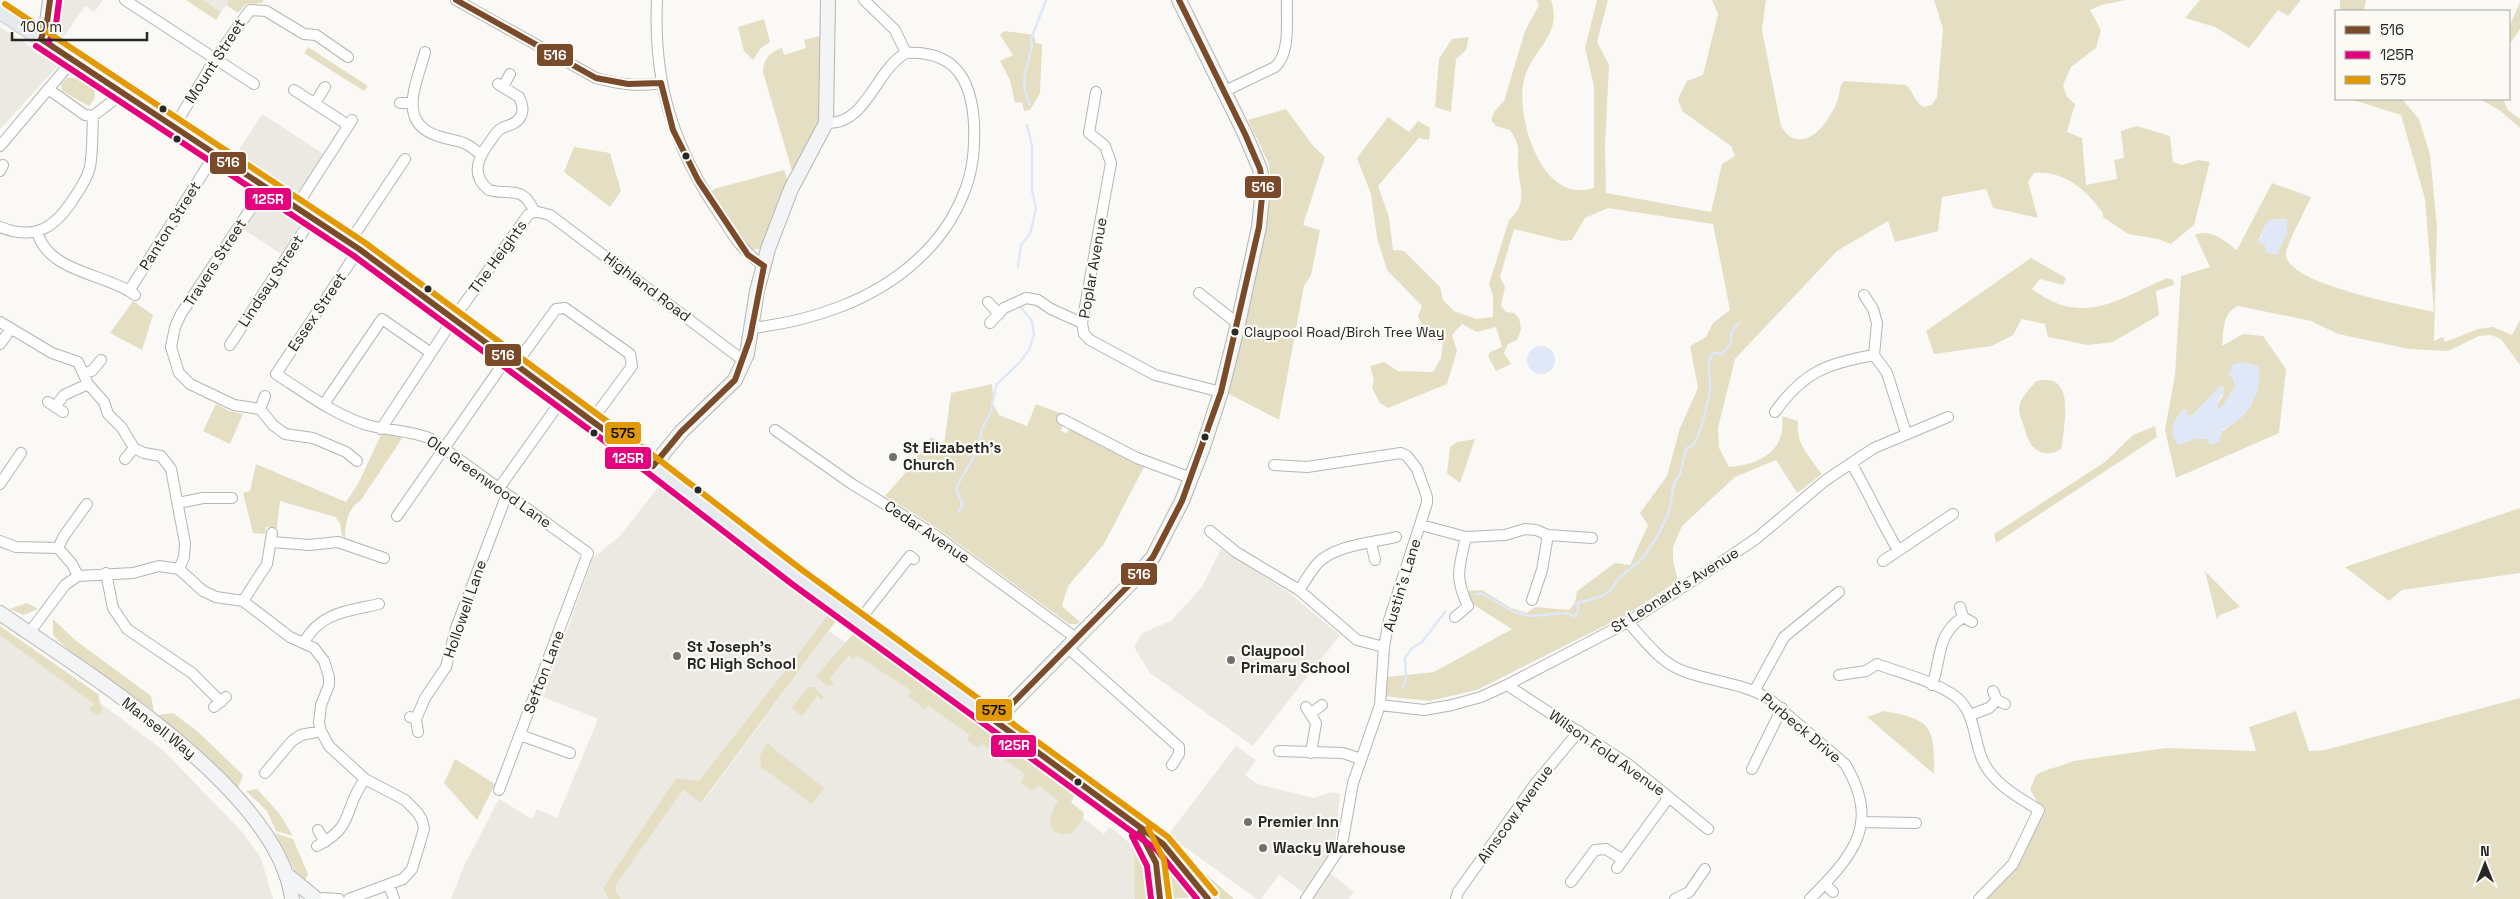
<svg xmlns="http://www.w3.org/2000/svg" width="2520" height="899" viewBox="0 0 2520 899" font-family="'Space Grotesk',sans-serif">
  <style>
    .built { fill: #ebe9e1 }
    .green { fill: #e4dfc3; fill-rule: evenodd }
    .water { fill: #e0e8f7 }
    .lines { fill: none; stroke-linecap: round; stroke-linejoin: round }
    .stream { stroke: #e0e8f7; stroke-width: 2.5 }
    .street-casing { stroke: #b6b5b3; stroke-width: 12 }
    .secondary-casing { stroke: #b6b5b3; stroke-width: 16 }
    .primary-casing { stroke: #d6d6d4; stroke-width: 18 }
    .street { stroke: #fefefe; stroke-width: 10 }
    .secondary { stroke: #f2f4f6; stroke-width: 14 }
    .primary { stroke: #e6e9ee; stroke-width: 15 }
    .bus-1-casing { stroke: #fbfaf5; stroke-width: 10 }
    .bus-2-casing { stroke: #fbfaf5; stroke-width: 10 }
    .bus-3-casing { stroke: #fbfaf5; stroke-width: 10 }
    .bus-1 { stroke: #7a4b2a; stroke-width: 6 }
    .bus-2 { stroke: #e5007d; stroke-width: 6 }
    .bus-3 { stroke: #e29904; stroke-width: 6 }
    .bus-dot { fill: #272725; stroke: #fbfaf5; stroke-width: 2 }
    .poi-dot { fill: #71706e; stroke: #fbfaf5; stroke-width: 2 }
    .labels { text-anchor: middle; stroke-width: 4.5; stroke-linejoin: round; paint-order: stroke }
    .bus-label { font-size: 14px; fill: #272725; stroke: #fbfaf5; text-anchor: start }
    .street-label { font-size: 15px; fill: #272725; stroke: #fbfaf5 }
    .poi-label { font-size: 15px; font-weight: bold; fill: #272725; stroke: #fbfaf5; text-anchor: start }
    .line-badge { stroke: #fbfaf5; stroke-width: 2 }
    .badge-label { font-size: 14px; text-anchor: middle; font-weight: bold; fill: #fff }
    .pale-badge-label { font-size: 14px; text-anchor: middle; font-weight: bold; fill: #111 }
  </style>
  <rect width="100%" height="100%" fill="#faf9f6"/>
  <path class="built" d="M59 0H103L94 12 85 6 62 39 55 36Z
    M203 0H230L221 12Z
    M0 27 56 63 57 67 0 129Z
    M262 114 324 154 296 196 235 156Z
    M264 200 300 224 281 254 244 230Z
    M659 486 828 615 699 781 676 778 603 888 608 899H451L464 866 499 799 532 819 537 809 557 818 598 719 543 697 593 558 620 536Z
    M1221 549 1288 592 1340 635 1253 746 1150 673 1134 647 1142 633 1171 621 1202 587Z
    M829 631 850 645 859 641 1073 799 1068 806 1104 834 1110 827 1132 845 1135 850V899H621L616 892V885L683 790 702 803Z
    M0 632 79 687 164 751 244 834 261 858 273 899H0Z
    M1236 746 1256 760 1245 775 1257 784 1314 798 1331 792 1340 794 1335 846 1321 866 1354 892 1349 899H1298L1303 892 1279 875 1261 899H1257L1168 835Z"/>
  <path class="green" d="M186 0H203L221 12 216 20Z
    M230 0H264L262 3 246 4 238 13 226 5Z
    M1537 0H1551C1563 37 1532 48 1524 80 1516 113 1537 188 1578 190 1583 191 1589 189 1594 188V86L1585 48 1597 0H1608L1597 42 1609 65 1605 146 1606 193 1711 212 1722 164 1735 156 1731 146 1682 111 1678 99 1687 81 1703 75 1718 14 1712 0H1766L1762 30 1781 126C1787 135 1791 140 1803 139 1819 137 1833 113 1838 99 1840 92 1839 86 1844 81L1906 85C1914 92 1914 101 1923 107L1932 105 1937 97 1943 29 1934 0H2126L2101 5 2090 10 2101 30 2096 48 2071 67 2063 85 2067 97 2075 104 2067 132 2082 138 2086 185 2117 179 2114 160 2124 158 2121 131 2137 126 2170 136 2173 162 2182 165 2198 160 2210 162 2194 225 2171 244 2158 239 2128 234 2103 217V213C2085 189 2065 171 2034 173L2028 182 2038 218 1993 208 1986 189 1942 197 1938 231 1895 242 1888 221 1837 251 1735 359 1718 428 1719 448 1729 467C1760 465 1787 450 1782 416L1798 421C1796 445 1809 456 1822 474L1797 493 1776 460 1735 477 1682 526 1673 547V561L1678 581 1626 615 1477 690 1429 701 1384 696 1387 677 1434 672 1512 629 1474 605 1466 591 1482 590 1511 608 1527 613 1535 607 1569 610 1575 603 1577 591 1615 563 1630 565 1648 525 1640 513 1667 476 1680 428 1698 388 1690 346 1706 337 1713 323 1730 310 1713 224 1608 208 1585 218 1572 240 1563 241 1514 229 1500 277 1505 287 1501 306 1506 312 1514 313 1519 318 1521 329 1517 340 1508 344 1504 353 1511 364 1496 371 1488 356 1490 352 1502 347 1496 327 1477 332 1462 324 1452 335 1457 351 1447 384 1388 408 1380 403 1372 388 1374 381 1370 366 1384 362 1398 371 1433 372 1441 358 1443 341 1430 340 1418 317 1422 306 1387 270 1377 238 1371 194 1357 158 1388 117 1409 132 1418 121 1430 128 1429 140 1419 138 1378 186 1389 217 1393 250 1404 251 1440 287 1443 300 1454 311 1476 319 1493 317V296L1489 284 1509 220C1529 201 1519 189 1518 167 1517 147 1522 149 1510 130L1496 126 1491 120 1494 112 1504 101 1525 31 1539 5Z
    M2200 0H2301L2288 16 2278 10 2249 48 2215 27 2185 18Z
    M2340 0H2366L2364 11H2340Z
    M2520 2V29L2509 45V27Z
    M764 19 770 42 761 48 753 60 744 51 738 27Z
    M1004 31 1034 35 1036 43 1042 44 1040 93 1030 110 1024 111 1022 102 1015 103 1010 80 1000 61 1013 55 1000 35Z
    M824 35 821 119 795 171H792L763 72C763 59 770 52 782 48L784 55 806 48 804 40Z
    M1469 37 1466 50 1456 59 1451 112 1435 107 1439 59 1452 39Z
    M308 47 368 86 364 91 304 53Z
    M67 78H75L94 89 95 98 89 106 62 91 61 84Z
    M2350 99H2402L2419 119 2430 155 2437 227 2434 341 2443 337 2445 342 2478 329 2493 327 2512 335 2520 320V365L2501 339 2491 335 2479 336 2448 351 2409 349 2338 334 2311 321 2238 306C2222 313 2224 331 2222 346L2243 334 2263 336 2286 369 2279 433 2176 478 2165 430 2175 375 2181 276 2210 267 2195 235C2212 228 2224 241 2237 250L2272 183 2311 197C2306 208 2287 244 2286 253 2283 284 2410 306 2434 312L2425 199 2401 115ZM2287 219 2257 242 2269 220ZM2234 380 2252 405C2237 421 2219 439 2196 439L2183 409 2186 410 2187 415 2191 417 2224 393 2216 407 2221 409 2235 387Z
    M2480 99H2503L2508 110 2520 119V128L2499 110Z
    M1286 109 1314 147 1325 157 1303 225 1320 230 1311 275 1304 286 1279 420 1229 394 1271 193 1269 164 1248 120Z
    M574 147 610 153 621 191 610 207 564 172Z
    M784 170 791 189 762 249H750L710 193 714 189Z
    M2031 258 2066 278 2063 285 2040 279 2032 289C2082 327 2117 300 2167 278L2173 280 2174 285 2156 291 2159 315 2113 342 2088 345 2048 337 2045 324 2022 319 2013 335 1992 346 1934 354 1926 331Z
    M133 301 153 315 142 350 110 333Z
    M2043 380C2046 380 2052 380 2055 382 2072 391 2063 431 2062 446L2060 450C2036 461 2028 443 2023 423 2020 417 2018 411 2020 404 2022 396 2031 388 2036 381Z
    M992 384 994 406 999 415 1027 426 1036 404 1060 413 1057 421 1063 424 1061 431 1066 433 1071 428 1145 465 1104 544 1068 586 1062 606 1080 622 1077 624H1069L937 528 885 496 907 471 931 437 944 445 951 393Z
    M216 404 229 411 243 414 230 444 203 431Z
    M2155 426 2157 437 1996 543 1994 534 2105 462 2133 435Z
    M381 435 403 437 361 500C348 508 345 523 345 538L342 536 340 523 335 517 280 501 277 528 266 527 265 534 253 533 243 493 250 491 256 464 346 502 358 484Z
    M1475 439 1460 483 1447 473 1450 447 1457 442Z
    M2520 508V573L2402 590 2389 601 2345 567Z
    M2205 571 2240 607 2220 615 2217 619Z
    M27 603 38 609 24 615 9 609Z
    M828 615 836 621 701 803 683 790 616 885V892L621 899H608L603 888 676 778 699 781Z
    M53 619 75 640 151 696 154 711 68 650 53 635Z
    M0 626 98 694 102 710 99 716 89 710 94 704 0 635Z
    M853 634 1074 796 1071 802 1084 813C1083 822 1076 829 1070 834 1042 836 1050 815 1058 800L1038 785 1033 791 1021 783 1025 774 982 744 978 748 967 740 970 735 928 705 925 710 908 696 912 691 856 655 854 659 849 655 830 678 834 684 828 687 816 676Z
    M808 687H814L823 696V700L817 696 802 716 792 708Z
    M2520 698V899H1985L2042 811 2030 789 2036 775C2048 768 2060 767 2073 761L2166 748 2256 751 2249 727 2296 711 2309 751 2325 750Z
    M1884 711C1931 719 1935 726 1934 774L1867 717Z
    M173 713 197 731 243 775 238 788 158 715Z
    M767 743 824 788 812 804 761 767 760 756Z
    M455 759 495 784 477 820 444 783Z
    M257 789 279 813 293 836 276 831 267 811 246 791Z
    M275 833 293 839 308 874 305 881 295 872Z
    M1138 845 1146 861V899H1135L1134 848Z
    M1170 860 1201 897 1166 899 1164 865Z
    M1201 870 1232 897 1234 899H1221L1218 897 1201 875Z"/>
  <path class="water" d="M2287 219V233L2277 255 2265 252V245L2257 242 2262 235 2261 231 2269 220Z
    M1527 360a14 14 0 1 1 28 0a14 14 0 1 1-28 0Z
    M2244 362 2258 366C2265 391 2246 421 2223 429L2219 442 2210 445 2207 439H2196L2178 445C2168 430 2173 422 2183 409L2187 410V415L2191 416 2220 386 2225 387 2216 407 2221 408 2235 387 2234 380 2229 375 2233 364Z"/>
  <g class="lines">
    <path class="stream" d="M1030 105 1024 88 1025 73 1032 47 1031 39 1046 0
      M1018 267 1021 245 1030 234 1036 209 1032 190V146L1027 125
      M959 511 962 504 956 488 977 451 982 429 991 412 996 385 1018 364 1029 350 1034 335 1032 321 1021 308
      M1476 594H1482L1514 612 1530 616 1565 613 1575 616 1578 611V603L1602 596 1611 590 1617 580 1644 557 1658 535 1669 512 1674 484 1680 474 1686 449C1688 447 1691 447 1693 445 1700 437 1711 393 1710 383 1710 372 1705 362 1714 353L1722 354 1731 343 1732 331 1739 323
      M1403 687 1406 680 1405 658 1412 648 1422 642 1445 612"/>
    <g class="street-casing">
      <path id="street" d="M125 0 254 84
        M456 0 596 78C619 84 637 87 661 83
        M657 0C653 84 674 149 722 218 735 238 743 252 764 266
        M425 52C418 81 395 122 438 136 458 143 462 138 480 154
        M498 84 519 97C522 103 524 110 521 116 517 124 509 125 502 128 496 131 493 138 489 143 477 159 471 176 489 190 510 196 522 184 534 211
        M503 87 510 74
        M48 89 85 115 93 116 123 93
        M294 90 348 125
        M1225 91 1275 67C1291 53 1286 20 1287 0
        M1096 92 1089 133 1105 146 1111 163 1082 323 1084 334 1090 340 1155 375 1221 392
        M315 103 325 87
        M400 103H411
        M826 123C867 125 875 70 906 53
        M174 127 215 59 250 10 266 11 304 34 316 35 348 57
        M0 146 73 60
        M0 171 3 165
        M265 187 181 314 175 327 171 347 179 373 190 384 234 405 260 409 273 425 285 434 313 438 346 452 357 461
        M296 207 352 120
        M0 227C35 241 55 228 74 198 81 188 87 179 90 167 93 151 92 133 93 116
        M37 231C46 270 99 273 129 291
        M349 243 405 159
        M359 249 276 374C304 392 335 415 367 425 388 431 411 430 431 439L588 553 499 790
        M1199 293 1238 324
        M135 295 129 291 215 154
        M1864 295 1873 309 1877 323 1874 355 1887 373 1906 433
        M988 302 999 314
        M0 322 52 353 78 362 88 384 104 402 108 414 122 428 134 448
        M990 323 1004 308 1026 298 1038 300 1051 309 1082 323
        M752 328C811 321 873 301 917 260 937 242 953 220 963 195 977 164 980 103 960 74 947 56 926 52 906 53L895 30 864 0
        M0 344 10 330
        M230 345 312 218
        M516 364 556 309 565 308 630 354 632 366 592 420
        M84 373 92 371 101 360
        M48 402 63 412
        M324 404 382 319 431 353
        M55 407 64 395 88 384
        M260 409 265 396
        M1775 412C1803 372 1828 363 1874 355
        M1062 419 1137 458 1191 478
        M381 429 454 318 528 215 534 211 550 215 744 361
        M775 430 852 484 935 535 1076 638
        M125 459 134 448 144 453 161 456 171 469 185 543 184 557 179 569
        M1851 463C1868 491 1881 522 1898 550
        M1274 465 1307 467 1401 453 1407 456 1417 469 1427 497V503L1389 620 1384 647 1380 705 1353 783 1342 845 1306 899
        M0 484 21 453
        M499 488 563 398
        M178 503 203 498H232
        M397 516 507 358
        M1421 525 1466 537 1505 535 1525 529 1536 530 1548 535 1592 538
        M1210 531 1236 552 1299 590 1357 640 1384 647
        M0 541 16 547 58 548 72 564 78 576
        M272 542 309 545 338 542 384 558
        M1371 543 1375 560
        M58 548 64 536 87 504
        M1883 561 1953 514
        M106 573 113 608 127 629 192 673 221 702
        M1299 590C1305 582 1310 572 1317 564 1334 545 1372 543 1396 537
        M1532 600 1542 570 1548 535
        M243 601 267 564 272 533
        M1960 607 1963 617 1972 622
        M1455 617 1468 606C1454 577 1459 568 1466 537
        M858 622 910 556 914 559
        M1628 622C1645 641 1661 664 1686 672 1714 682 1742 683 1768 698L1845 764C1882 825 1852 856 1810 899
        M29 633 65 585 78 576 133 573 159 566 179 569 203 591 216 597 243 601 290 637 314 648 324 661 329 677V685L321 705 319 723 321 731 329 746 365 779 405 800 417 812 422 820 424 829 412 869 403 879 349 899
        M304 642C321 612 348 611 379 604
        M1067 647 1179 747V754L1172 765
        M1839 675 1866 671 1877 664C1901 673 1930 680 1952 694 1975 708 1973 737 1982 759 1992 783 2018 797 2039 810L2013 864 1979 899
        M1507 685 1628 764 1708 829
        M1932 685C1942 657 1936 635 1963 617
        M1755 690 1784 637 1839 592
        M1993 691 1997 700 2005 704
        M1380 705 1424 710 1452 705 1481 697 1507 685 1628 622 1716 566 1757 538 1826 480 1874 448 1948 417
        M214 707 226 697
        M1306 707 1316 723 1311 753
        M1311 713 1322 705
        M1970 715 1989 708 1997 700
        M410 717 416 719 418 732
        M416 719 425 698 446 667 456 628 507 494
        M520 735 570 753
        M1279 751 1343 753 1361 759
        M1752 769 1782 708
        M265 773 292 741 301 735 321 731
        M1861 822 1916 823
        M318 830 325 842
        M317 846C356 826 342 810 365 779
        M1617 868 1669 797
        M1571 882 1595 850 1606 849 1623 860
        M1825 884 1833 892
        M389 885 394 899
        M323 898 339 899
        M1456 899 1458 892 1535 784 1579 731
        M1675 899 1689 892 1705 869"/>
    </g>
    <g class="secondary-casing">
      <path id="secondary" d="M41 39 47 22 50 0
        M653 466 681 432 735 380 747 354 757 291 768 249 791 189 826 123 828 0
        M0 613C85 672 279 790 292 899
        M995 721 1132 582 1153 557 1182 501 1202 450 1221 392 1238 324 1259 227 1263 186 1260 169 1245 134 1179 0
        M287 875 314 897"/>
    </g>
    <g class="primary-casing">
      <path id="primary" d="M0 11 359 249 653 466 797 577 1163 844 1208 899
        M1139 830 1156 863 1160 899"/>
    </g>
    <use href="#street" class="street"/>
    <use href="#secondary" class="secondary"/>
    <use href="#primary" class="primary"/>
    <g class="bus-1-casing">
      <path id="bus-1" d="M456 0 596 78 628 84 661 83
        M41 39 359 249 653 466
        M41 39 47 22 50 0
        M661 83 673 130 698 180 748 255 764 266
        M653 466 681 432 735 380 750 338 764 266
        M995 721 1132 582 1153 557 1182 501 1221 392 1259 227 1263 186 1260 169 1245 134 1179 0
        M995 721 1163 844 1208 899
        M1140 832 1156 863 1160 899"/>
    </g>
    <g class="bus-2-casing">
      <path id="bus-2" d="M49 42 56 24 59 1
        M36 46 354 256 648 473 792 584 1157 850 1197 899
        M1132 836 1147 866 1151 899"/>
    </g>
    <g class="bus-3-casing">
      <path id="bus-3" d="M5 4 364 242 658 459 802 570 1168 837 1215 893
        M1148 828 1164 860 1169 898"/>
    </g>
    <use href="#bus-1" class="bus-1"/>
    <use href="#bus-2" class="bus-2"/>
    <use href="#bus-3" class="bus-3"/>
  </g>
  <g class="bus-dot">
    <circle cx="163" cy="109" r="4.5"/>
    <circle cx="177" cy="139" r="4.5"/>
    <circle cx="686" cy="156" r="4.5"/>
    <circle cx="428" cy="289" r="4.5"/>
    <circle cx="1235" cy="332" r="4.5"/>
    <circle cx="594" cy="433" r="4.5"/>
    <circle cx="1205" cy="437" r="4.5"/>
    <circle cx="698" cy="490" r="4.5"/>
    <circle cx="1078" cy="782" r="4.5"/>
  </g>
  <g class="poi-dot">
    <circle cx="893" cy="457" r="5"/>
    <circle cx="677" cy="656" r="5"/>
    <circle cx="1231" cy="660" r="5"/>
    <circle cx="1248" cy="822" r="5"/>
    <circle cx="1263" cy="848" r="5"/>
  </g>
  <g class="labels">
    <g class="bus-label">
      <text x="1244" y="337">Claypool Road/Birch Tree Way</text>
    </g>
    <g class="street-label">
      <text transform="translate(215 61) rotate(-57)" y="5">Mount Street</text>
      <text transform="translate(170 226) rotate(-58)" y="5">Panton Street</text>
      <text transform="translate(498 257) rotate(-54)" y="5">The Heights</text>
      <text transform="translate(215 263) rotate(-57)" y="5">Travers Street</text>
      <text transform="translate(1093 268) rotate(-80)" y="5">Poplar Avenue</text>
      <text transform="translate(271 281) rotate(-57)" y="5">Lindsay Street</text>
      <text transform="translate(647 287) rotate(37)" y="5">Highland Road</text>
      <text transform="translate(317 312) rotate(-56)" y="5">Essex Street</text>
      <text transform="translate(489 482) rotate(35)" y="5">Old Greenwood Lane</text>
      <text transform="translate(927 532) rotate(34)" y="5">Cedar Avenue</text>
      <text transform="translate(1402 585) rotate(-73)" y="5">Austin's Lane</text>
      <text transform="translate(1675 590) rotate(-32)" y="5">St Leonard's Avenue</text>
      <text transform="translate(465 609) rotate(-71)" y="5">Hollowell Lane</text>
      <text transform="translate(544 672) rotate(-69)" y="5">Sefton Lane</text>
      <text transform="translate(159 728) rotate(38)" y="5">Mansell Way</text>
      <text transform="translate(1801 728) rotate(40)" y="5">Purbeck Drive</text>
      <text transform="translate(1607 753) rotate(35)" y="5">Wilson Fold Avenue</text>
      <text transform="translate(1515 814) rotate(-54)" y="5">Ainscow Avenue</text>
    </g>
    <g class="poi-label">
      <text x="903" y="453">St Elizabeth's<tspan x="903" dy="17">Church</tspan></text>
      <text x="687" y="652">St Joseph's<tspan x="687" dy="17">RC High School</tspan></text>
      <text x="1241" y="656">Claypool<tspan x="1241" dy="17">Primary School</tspan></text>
      <text x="1258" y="827">Premier Inn</text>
      <text x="1273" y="853">Wacky Warehouse</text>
    </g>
  </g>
  <g class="line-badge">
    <rect x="536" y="43" width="38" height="24" rx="5" fill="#7a4b2a"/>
    <rect x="209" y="151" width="38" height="24" rx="5" fill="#7a4b2a"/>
    <rect x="1244" y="175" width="38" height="24" rx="5" fill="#7a4b2a"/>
    <rect x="244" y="187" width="48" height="24" rx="5" fill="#e5007d"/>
    <rect x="484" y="343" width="38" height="24" rx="5" fill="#7a4b2a"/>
    <rect x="604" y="421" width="38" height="24" rx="5" fill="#e29904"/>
    <rect x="604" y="446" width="48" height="24" rx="5" fill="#e5007d"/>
    <rect x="1120" y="562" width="38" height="24" rx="5" fill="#7a4b2a"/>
    <rect x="975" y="698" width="38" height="24" rx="5" fill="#e29904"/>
    <rect x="990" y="734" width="47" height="24" rx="5" fill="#e5007d"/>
  </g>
  <g class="badge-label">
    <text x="555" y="60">516</text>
    <text x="228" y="167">516</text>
    <text x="1263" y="192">516</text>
    <text x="268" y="204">125R</text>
    <text x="503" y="360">516</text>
    <text x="628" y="463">125R</text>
    <text x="1139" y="579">516</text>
    <text x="1014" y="750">125R</text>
  </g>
  <g class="pale-badge-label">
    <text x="623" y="438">575</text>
    <text x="994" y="715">575</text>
  </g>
  <rect x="2335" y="10" width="175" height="90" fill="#fbfaf5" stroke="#a6a6a2"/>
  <rect x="2345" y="26" width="25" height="8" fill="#7a4b2a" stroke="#a6a6a2"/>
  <text x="2380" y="35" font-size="15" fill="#272725">516</text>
  <rect x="2345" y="51" width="25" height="8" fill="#e5007d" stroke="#a6a6a2"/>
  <text x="2380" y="60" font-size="15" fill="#272725">125R</text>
  <rect x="2345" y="76" width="25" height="8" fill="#e29904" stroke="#a6a6a2"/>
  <text x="2380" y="85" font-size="15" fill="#272725">575</text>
  <g transform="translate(2485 864)" stroke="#fbfaf5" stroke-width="4" paint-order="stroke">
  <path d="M0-4L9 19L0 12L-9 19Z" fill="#272725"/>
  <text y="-8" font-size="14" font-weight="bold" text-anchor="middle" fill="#272725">N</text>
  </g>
  <path d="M12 32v8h135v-8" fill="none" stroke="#272725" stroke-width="2.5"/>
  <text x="20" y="32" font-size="15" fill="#272725" stroke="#fbfaf5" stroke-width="4" paint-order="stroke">100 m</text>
</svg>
